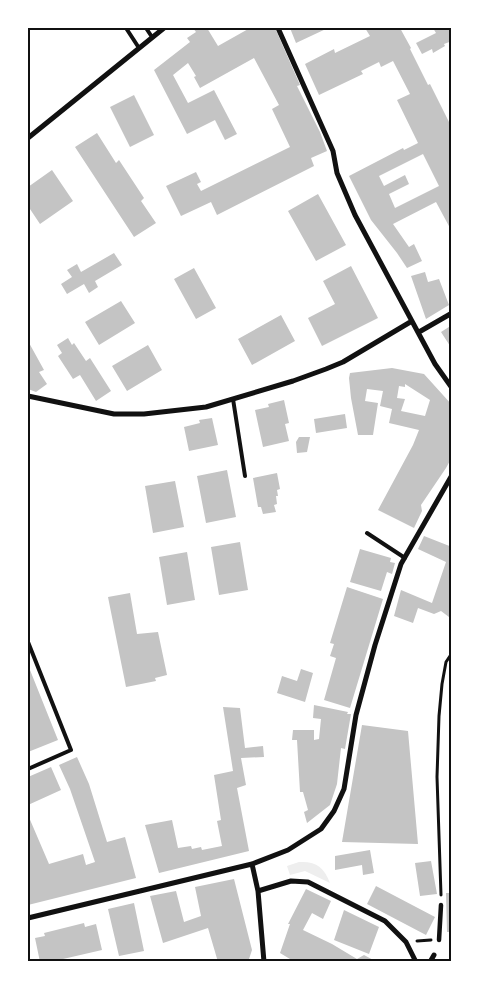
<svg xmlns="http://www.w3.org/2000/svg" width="479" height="989" viewBox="0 0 479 989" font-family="'DM Sans',sans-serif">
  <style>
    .green { fill: #eee }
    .building { fill: #c4c4c4; fill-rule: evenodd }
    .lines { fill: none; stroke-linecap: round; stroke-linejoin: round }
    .path { stroke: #111; stroke-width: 3 }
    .service { stroke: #111; stroke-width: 4 }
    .pedestrian { stroke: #111; stroke-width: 4.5 }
    .minor { stroke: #111; stroke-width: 5 }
    .neatline { fill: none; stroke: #111; stroke-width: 2 }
  </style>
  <rect width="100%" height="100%" fill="#fff"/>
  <path class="green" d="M299 862C316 861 324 867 330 883L305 871 290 875 287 866Z"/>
  <path class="building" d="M193 28H207L218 46 250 28H275L300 85 297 86 320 132 327 151 311 158 314 166 217 215 211 202 181 216 166 186 196 172 201 182 197 184 201 191 290 147 272 109 279 105 254 58 200 88 194 77 196 76 188 63 173 75 188 103 214 90 237 134 225 140 215 120 187 134 154 70 190 42 187 38 196 32Z
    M290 28H328L296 43Z
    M365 28H400L411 48 410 49 428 85 430 84 451 126 449 127 452 132V227L450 228 436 202 393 224 409 247 414 244 422 261 407 268 397 253 371 220 349 176 403 148 404 150 418 143 397 100 410 94 393 61 381 67 379 62 361 71 363 74 319 95 305 64 334 49 335 53 370 36ZM423 154 439 186 395 208 389 194 409 184 405 175 384 186 379 176Z
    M433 28H448L452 35V41L444 44 445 46 433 53 432 49 422 54 416 43 436 33Z
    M134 95 154 135 130 147 110 107Z
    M97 133 116 163 119 160 144 198 141 201 156 223 134 237 75 147Z
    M52 170 73 201 40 224 28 206V187Z
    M318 194 346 245 316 261 288 211Z
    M114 253 122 265 95 281 98 287 89 293 84 284 67 294 61 284 72 277 67 270 77 264 81 272Z
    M351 266 378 318 322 346 308 318 335 304 323 281Z
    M194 268 216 308 196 319 174 279Z
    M425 272 428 282 439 279 449 305 426 319 411 276Z
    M121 301 135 323 99 345 85 322Z
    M281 315 295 341 252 365 238 339Z
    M452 325V349L441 332Z
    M68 338 72 345 74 343 86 361 90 358 111 391 96 401 80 375 73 379 58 356 62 353 57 345Z
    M28 341 44 370 39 372 47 384 36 392 28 389Z
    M148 345 162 370 127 391 112 366Z
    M392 368 424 374 452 405V457L446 468 421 505 422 511 414 528 378 510 413 445 419 430 389 423 392 409 380 406 383 391 367 389 365 401 378 403 373 435H358L351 398 349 378 350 373ZM405 384 430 400 425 416 401 411 405 399 397 398 399 386 405 387Z
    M284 400 289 423 285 424 289 441 263 447 255 410 269 407 268 404Z
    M345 414 347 428 316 433 314 419Z
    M212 418 218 445 189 451 184 427 200 423 199 420Z
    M299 437H310L307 452 297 453 296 442Z
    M227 470 236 517 206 523 197 476Z
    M277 473 280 489 277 490 278 496H276L277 504 274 505 276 512 263 514 261 507H258L253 478Z
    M175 481 184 527 153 533 145 486Z
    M424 536 452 547V613L449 617 441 611 434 614 418 608 413 623 394 616 401 590 432 603 446 562 418 549Z
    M240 542 248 590 219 595 211 547Z
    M360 549 391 558 390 562 395 563 392 574 387 572 381 591 350 582Z
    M187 552 195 600 167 605 159 557Z
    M347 587 383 599 350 708 324 700 336 658 330 656 334 644 330 643Z
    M130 593 137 634 158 632 167 675 155 678 156 681 126 687 108 597Z
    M28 665 58 740 28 752Z
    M301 669 313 673 305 702 277 693 282 676 297 681Z
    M314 705 348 712 347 714H351L345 749 341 748 337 784 330 805 307 823 304 812 308 810 303 792H300L297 740H292L293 730H314V740L319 739 321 719 313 718Z
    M223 707 240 708 245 748 263 746 264 757 241 758 246 785 237 788 249 851 159 873 145 825 172 820 178 848 191 846 192 849 201 847 202 850 222 846 217 821 221 820 214 775 233 771Z
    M362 725 408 731 418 844 342 842Z
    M77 757 89 784 107 842 125 837 136 878 28 905V815L49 864 83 854 86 865 95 862 70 789 59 765Z
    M51 767 61 790 28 805V777Z
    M370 850 374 873 363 875 362 865 335 870V856Z
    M431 861 437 894 420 896 415 863Z
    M234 879 252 950 248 962H218L208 928 163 943 150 896 176 891 184 922 201 916 195 887Z
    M376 886 435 917 426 935 367 904Z
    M306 889 331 901 323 919 312 913 303 930 332 944 357 959 364 955 377 962H295L280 953 290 924H288Z
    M446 893H452V932H447Z
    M134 903 144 951 119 956 108 909Z
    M344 910 379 927 369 954 334 940Z
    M84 923 85 927 96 924 102 950 50 962H40L35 938 45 936 44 933Z"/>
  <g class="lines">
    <path class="path" d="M441 895 437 777 439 716 442 684 446 662 452 653
      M417 941 431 940"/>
    <path class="service" d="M126 28 139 48
      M146 28 152 37
      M233 399 245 476
      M367 533 405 558
      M28 642 71 750 28 769"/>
    <path class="pedestrian" d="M439 940 441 905"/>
    <path class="minor" d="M278 28 333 151 337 173 355 215 435 364 452 388
      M28 138 164 28
      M419 332 452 313
      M28 396 114 414H144L206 407 293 381 326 369 343 362 412 321
      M252 864 258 891 264 962
      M258 891 291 881 308 882 385 921 406 942 416 962
      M28 918 252 864 288 850 321 829 334 811 344 789 356 715 375 645 401 564 452 475
      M430 962 434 955"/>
  </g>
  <rect width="479" height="989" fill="none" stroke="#ffffff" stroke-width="58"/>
  <rect x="29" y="29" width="421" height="931" class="neatline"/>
</svg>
